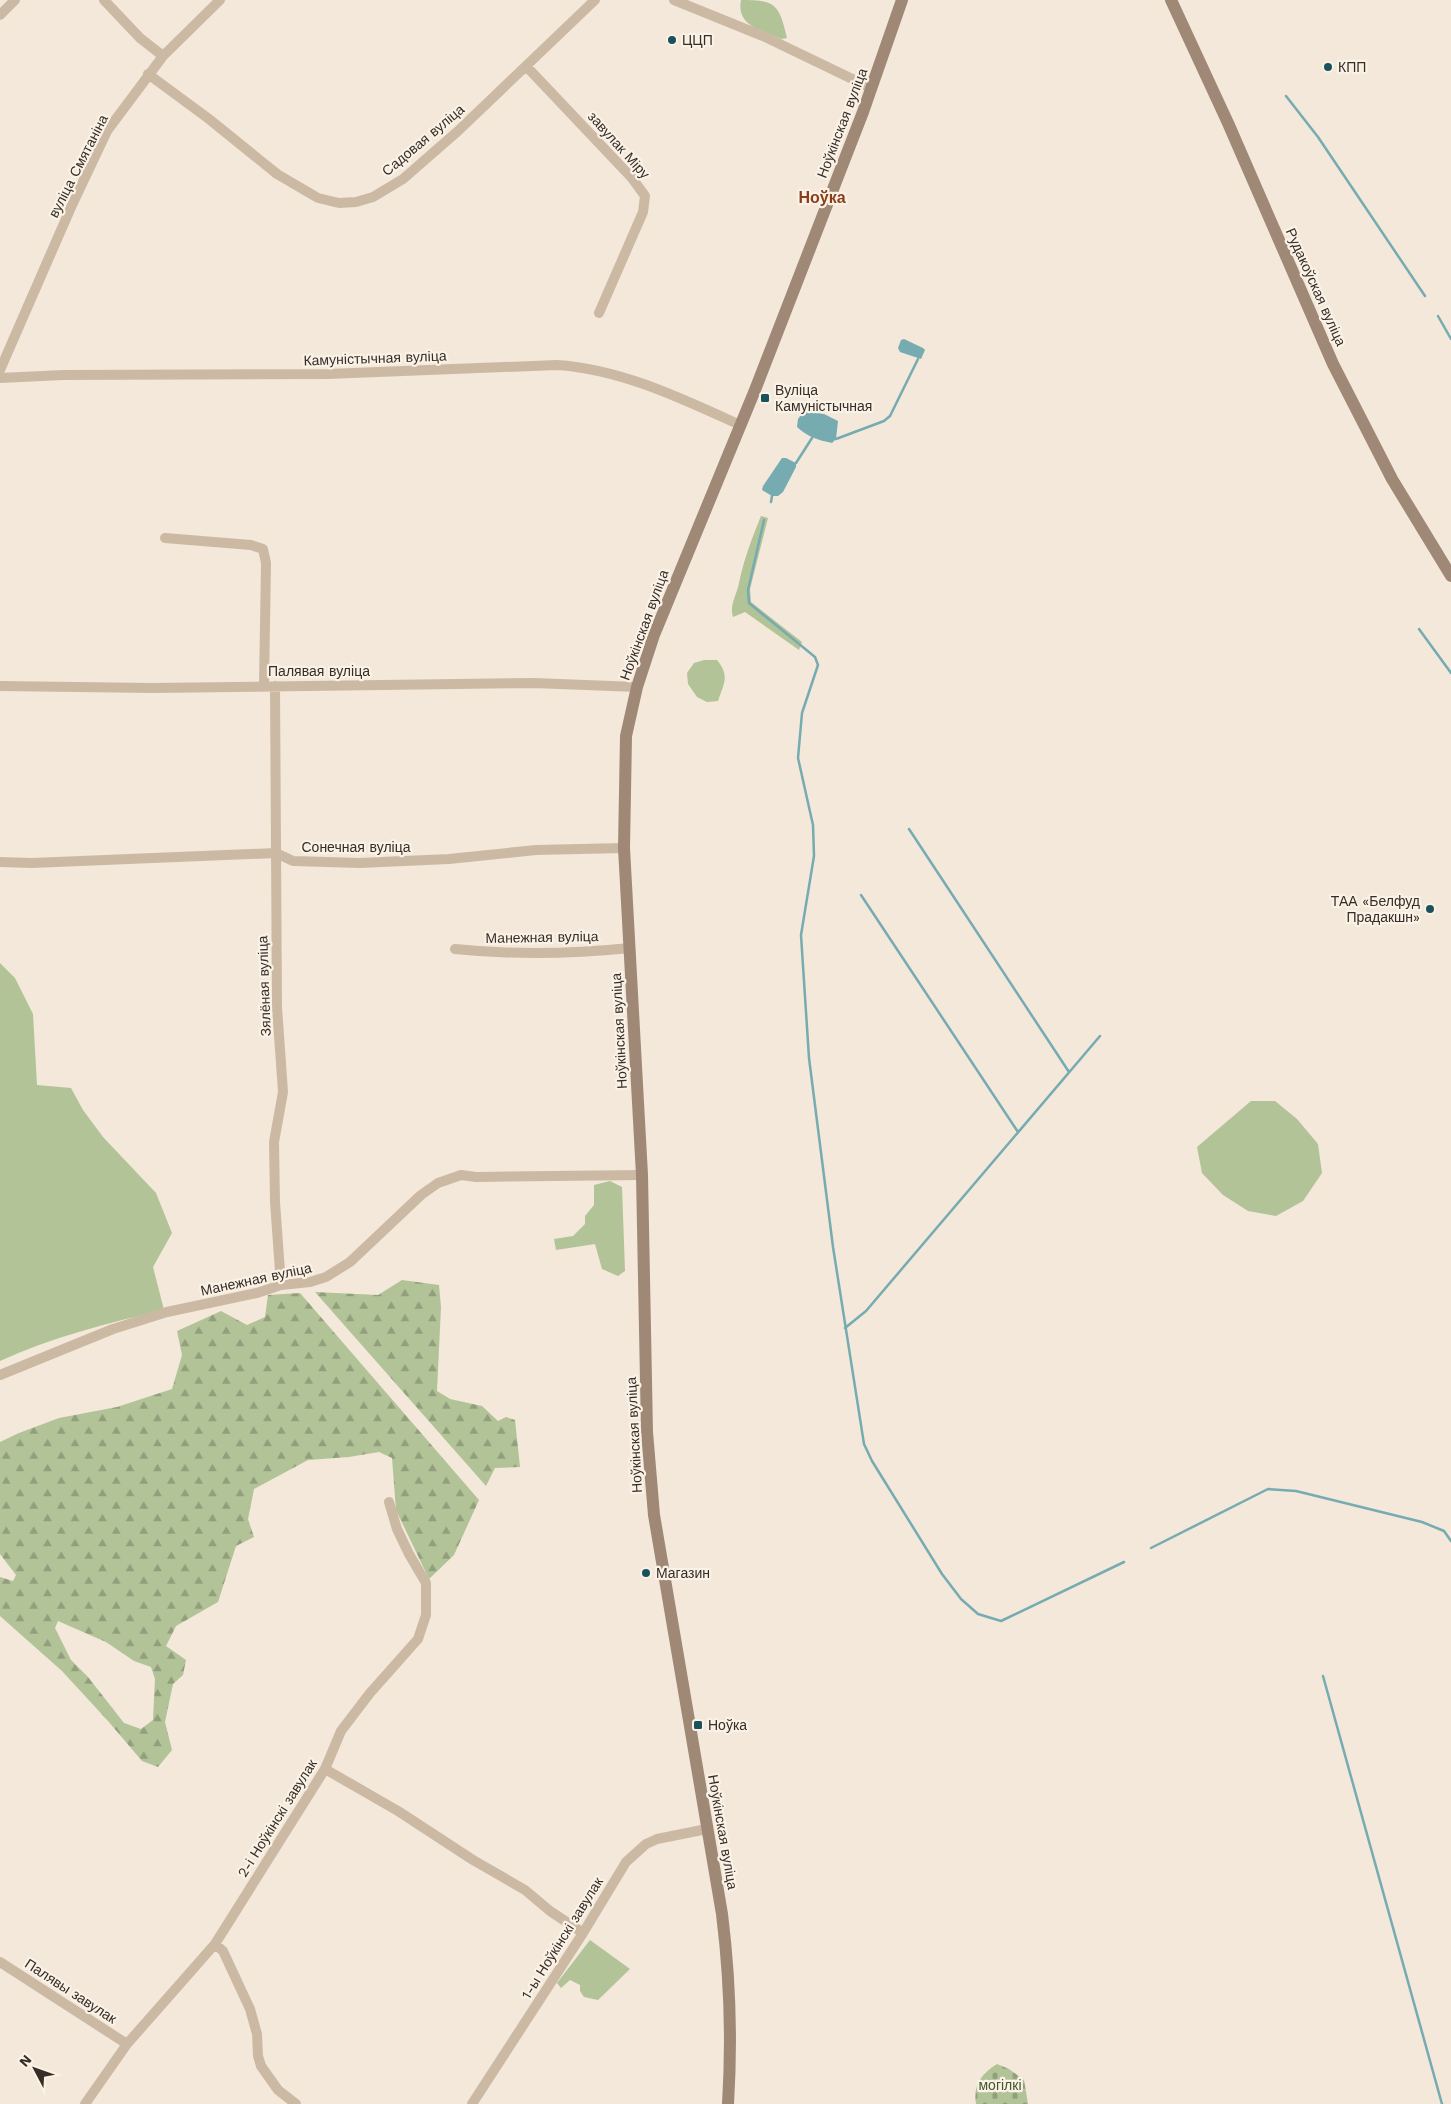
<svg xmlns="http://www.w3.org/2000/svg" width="1451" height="2104" viewBox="0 0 1451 2104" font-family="'Work Sans',sans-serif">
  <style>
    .green { fill: #b2c398 }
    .forest { fill: url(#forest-firs); fill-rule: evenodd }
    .cemetery { fill: url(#cemetery-stones) }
    .water { fill: #76abb2 }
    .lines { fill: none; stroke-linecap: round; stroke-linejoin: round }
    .stream { stroke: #76abb2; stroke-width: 2.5 }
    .street { stroke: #ccb9a4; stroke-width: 10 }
    .secondary { stroke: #9f8876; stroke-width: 12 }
    .poi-dot { fill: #19525b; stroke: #faf2e6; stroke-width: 2 }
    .labels { text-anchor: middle; stroke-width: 4.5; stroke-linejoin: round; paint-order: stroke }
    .poi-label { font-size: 14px; fill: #372d26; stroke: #faf2e6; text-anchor: start }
    .street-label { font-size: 14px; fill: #372d26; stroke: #faf2e6 }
    .park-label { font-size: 14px; fill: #435629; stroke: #faf2e6 }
    .quarter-label { font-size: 16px; font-weight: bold; fill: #8b3d1a; stroke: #faf2e6 }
  </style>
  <defs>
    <pattern id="forest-firs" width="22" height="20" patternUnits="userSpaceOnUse" patternTransform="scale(1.25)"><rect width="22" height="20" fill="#b2c398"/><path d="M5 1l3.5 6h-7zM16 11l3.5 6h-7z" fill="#929f7c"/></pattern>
    <pattern id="cemetery-stones" width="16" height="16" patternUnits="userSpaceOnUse" patternTransform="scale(1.25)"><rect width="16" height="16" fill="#b2c398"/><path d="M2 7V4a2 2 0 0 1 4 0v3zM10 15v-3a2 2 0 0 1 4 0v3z" fill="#929f7c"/></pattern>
  </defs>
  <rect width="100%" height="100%" fill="#f3e8d9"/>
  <path class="green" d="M741 0C776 0 779 4 787 38L781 39C762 30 736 26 741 0Z
    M761 516 768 518 750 589 751 602 802 642 799 650 745 612 733 617C729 606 737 594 739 583 744 559 752 538 761 516Z
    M704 660H717C730 676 724 683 718 701L707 702 697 697 688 684 687 673 694 663Z
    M0 963 15 978 33 1014 37 1085 71 1088 83 1110 103 1137 156 1193 172 1233 153 1267 164 1310C108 1323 52 1337 0 1361Z
    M1251 1101H1275L1297 1119 1318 1144 1322 1173 1303 1201 1276 1216 1248 1211 1223 1195 1202 1173 1197 1147Z
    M610 1181 622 1187 625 1271 618 1276 602 1269 595 1244 556 1250 554 1239 573 1236 585 1224V1216L594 1205V1185Z
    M590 1940 630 1969 598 2000 584 1997 580 1991V1985L570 1980 561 1988 557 1983Z"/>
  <path class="forest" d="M402 1280 439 1285 441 1307 437 1391 450 1399 482 1406 498 1421 506 1417 515 1420 520 1467 495 1468 486 1486 315 1292 378 1295Z
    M300 1293 479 1500 454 1555 429 1579 396 1510 392 1458 379 1452 349 1457 308 1460 254 1489 248 1519 254 1537 236 1546 218 1602 176 1626 166 1646 186 1660 183 1675 173 1684 165 1722 172 1750 158 1767 142 1761 108 1721 62 1671 0 1616V1577L13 1581 16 1575 0 1554V1442L19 1433 59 1418 117 1407 172 1389 182 1355 177 1331 221 1311 247 1325 265 1317 268 1295ZM58 1621 106 1642 134 1661 151 1667 155 1679 153 1720 141 1729 124 1723 88 1677 71 1660 55 1628Z"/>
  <path class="cemetery" d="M997 2064 1009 2069 1024 2080 1028 2104H976C973 2085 981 2074 997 2064Z"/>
  <path class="water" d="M904 339 923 348 925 350 921 359 900 352 898 348 901 340Z
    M804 411 824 414 838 421 836 439 832 443C818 440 808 437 797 427L798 419Z
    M782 458H786L796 463V467L783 492 778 496H772L762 490 763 486Z"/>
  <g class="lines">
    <path class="stream" d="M1286 96 1318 137 1425 296
      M1438 316 1451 339
      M836 439 884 421 890 416 918 359
      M796 463 812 438
      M771 502 772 496
      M764 520 748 590 749 603 815 657 818 665 802 713 798 758 813 825 814 856 801 935 809 1058 833 1247 864 1444 872 1461 942 1574 961 1599 978 1614 1001 1621 1124 1562
      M1419 629 1451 673
      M909 829 1069 1072
      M861 895 1018 1132
      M845 1328 866 1311 1100 1036
      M1151 1548 1268 1489 1296 1491 1422 1522 1444 1531 1451 1541
      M1323 1676 1442 2104"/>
    <path class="street" d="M104 0 140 38 163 56
      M674 0 763 36 871 88
      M0 15 15 0
      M526 66 632 178 645 196 643 212 599 313
      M148 74 209 119 277 174 318 198 339 203 356 202 373 197 403 179 458 131 595 0
      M0 370 72 205 107 131 163 56 220 0
      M0 378 63 375 328 374 557 365C621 369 683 399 740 425
      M165 538 251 545 263 549 266 563 264 685
      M0 686 152 688 534 683 637 687
      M275 686 277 1007 283 1092 274 1142 275 1202 281 1285
      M0 862 32 863 276 853 293 861 360 863 449 859 536 850 624 848
      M455 949C513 955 572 954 630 948
      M0 1375 113 1329 167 1312 257 1293 281 1285 310 1282 326 1277 350 1262 421 1195 438 1183 461 1175 476 1177 642 1175
      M325 1769 398 1811 473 1860 525 1890 550 1911 583 1933
      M215 1944 223 1951 250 2009 257 2034 258 2056 261 2066 278 2090 296 2104
      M0 1962 127 2044
      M85 2104 127 2044 215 1944 325 1769 341 1731 370 1693 418 1639 426 1615V1583L409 1554 397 1529 389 1502
      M472 2104 583 1933 626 1862 646 1844 657 1839 707 1829"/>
    <path class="secondary" d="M1171 0 1228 123 1333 364 1392 479 1451 576
      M728 2104C732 2040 730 1978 722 1914L654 1515 647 1432 642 1175 624 848 626 736 637 687 654 635 755 390 863 112 902 0"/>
  </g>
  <g class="poi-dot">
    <circle cx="672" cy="40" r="5"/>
    <circle cx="1328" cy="67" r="5"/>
    <rect x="760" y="393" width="10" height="10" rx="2.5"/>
    <circle cx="1430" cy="909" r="5"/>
    <circle cx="646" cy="1573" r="5"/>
    <rect x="693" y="1720" width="10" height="10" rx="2.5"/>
  </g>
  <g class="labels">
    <g class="poi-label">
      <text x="682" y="45">ЦЦП</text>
      <text x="1338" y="72">КПП</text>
      <text x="775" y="395">Вуліца<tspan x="775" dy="16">Камуністычная</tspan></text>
      <text x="1420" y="906" text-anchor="end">ТАА «Белфуд<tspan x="1420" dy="16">Прадакшн»</tspan></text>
      <text x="656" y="1578">Магазин</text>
      <text x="708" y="1730">Ноўка</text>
    </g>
    <g class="street-label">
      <text transform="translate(842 123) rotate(-69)" y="5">Ноўкінская вуліца</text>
      <text transform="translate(423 140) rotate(-40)" y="5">Садовая вуліца</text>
      <text transform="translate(619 145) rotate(48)" y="5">завулак Міру</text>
      <text transform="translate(78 166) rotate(-63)" y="5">вуліца Смятаніна</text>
      <text transform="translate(1316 287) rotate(66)" y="5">Рудакоўская вуліца</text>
      <text transform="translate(375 358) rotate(-2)" y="5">Камуністычная вуліца</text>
      <text transform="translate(644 625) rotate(-70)" y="5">Ноўкінская вуліца</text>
      <text x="319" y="676">Палявая вуліца</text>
      <text x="356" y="852">Сонечная вуліца</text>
      <text transform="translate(542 937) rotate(-1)" y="5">Манежная вуліца</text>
      <text transform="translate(264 986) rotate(-92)" y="5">Зялёная вуліца</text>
      <text transform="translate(619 1031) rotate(-93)" y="5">Ноўкінская вуліца</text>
      <text transform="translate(256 1279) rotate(-12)" y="5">Манежная вуліца</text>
      <text transform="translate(634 1435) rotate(-93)" y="5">Ноўкінская вуліца</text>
      <text transform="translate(277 1818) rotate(-58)" y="5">2-і Ноўкінскі завулак</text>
      <text transform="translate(723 1832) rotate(80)" y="5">Ноўкінская вуліца</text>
      <text transform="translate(562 1938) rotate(-58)" y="5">1-ы Ноўкінскі завулак</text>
      <text transform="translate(71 1991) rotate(33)" y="5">Палявы завулак</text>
    </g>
    <g class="park-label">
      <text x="1000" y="2090">могілкі</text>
    </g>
    <g class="quarter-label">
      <text x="822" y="203">Ноўка</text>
    </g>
  </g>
  <g transform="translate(35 2069) rotate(311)" stroke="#faf2e6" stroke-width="4" paint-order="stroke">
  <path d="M0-4L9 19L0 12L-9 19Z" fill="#372d26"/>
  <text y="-8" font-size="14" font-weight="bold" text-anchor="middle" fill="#372d26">N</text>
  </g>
</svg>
